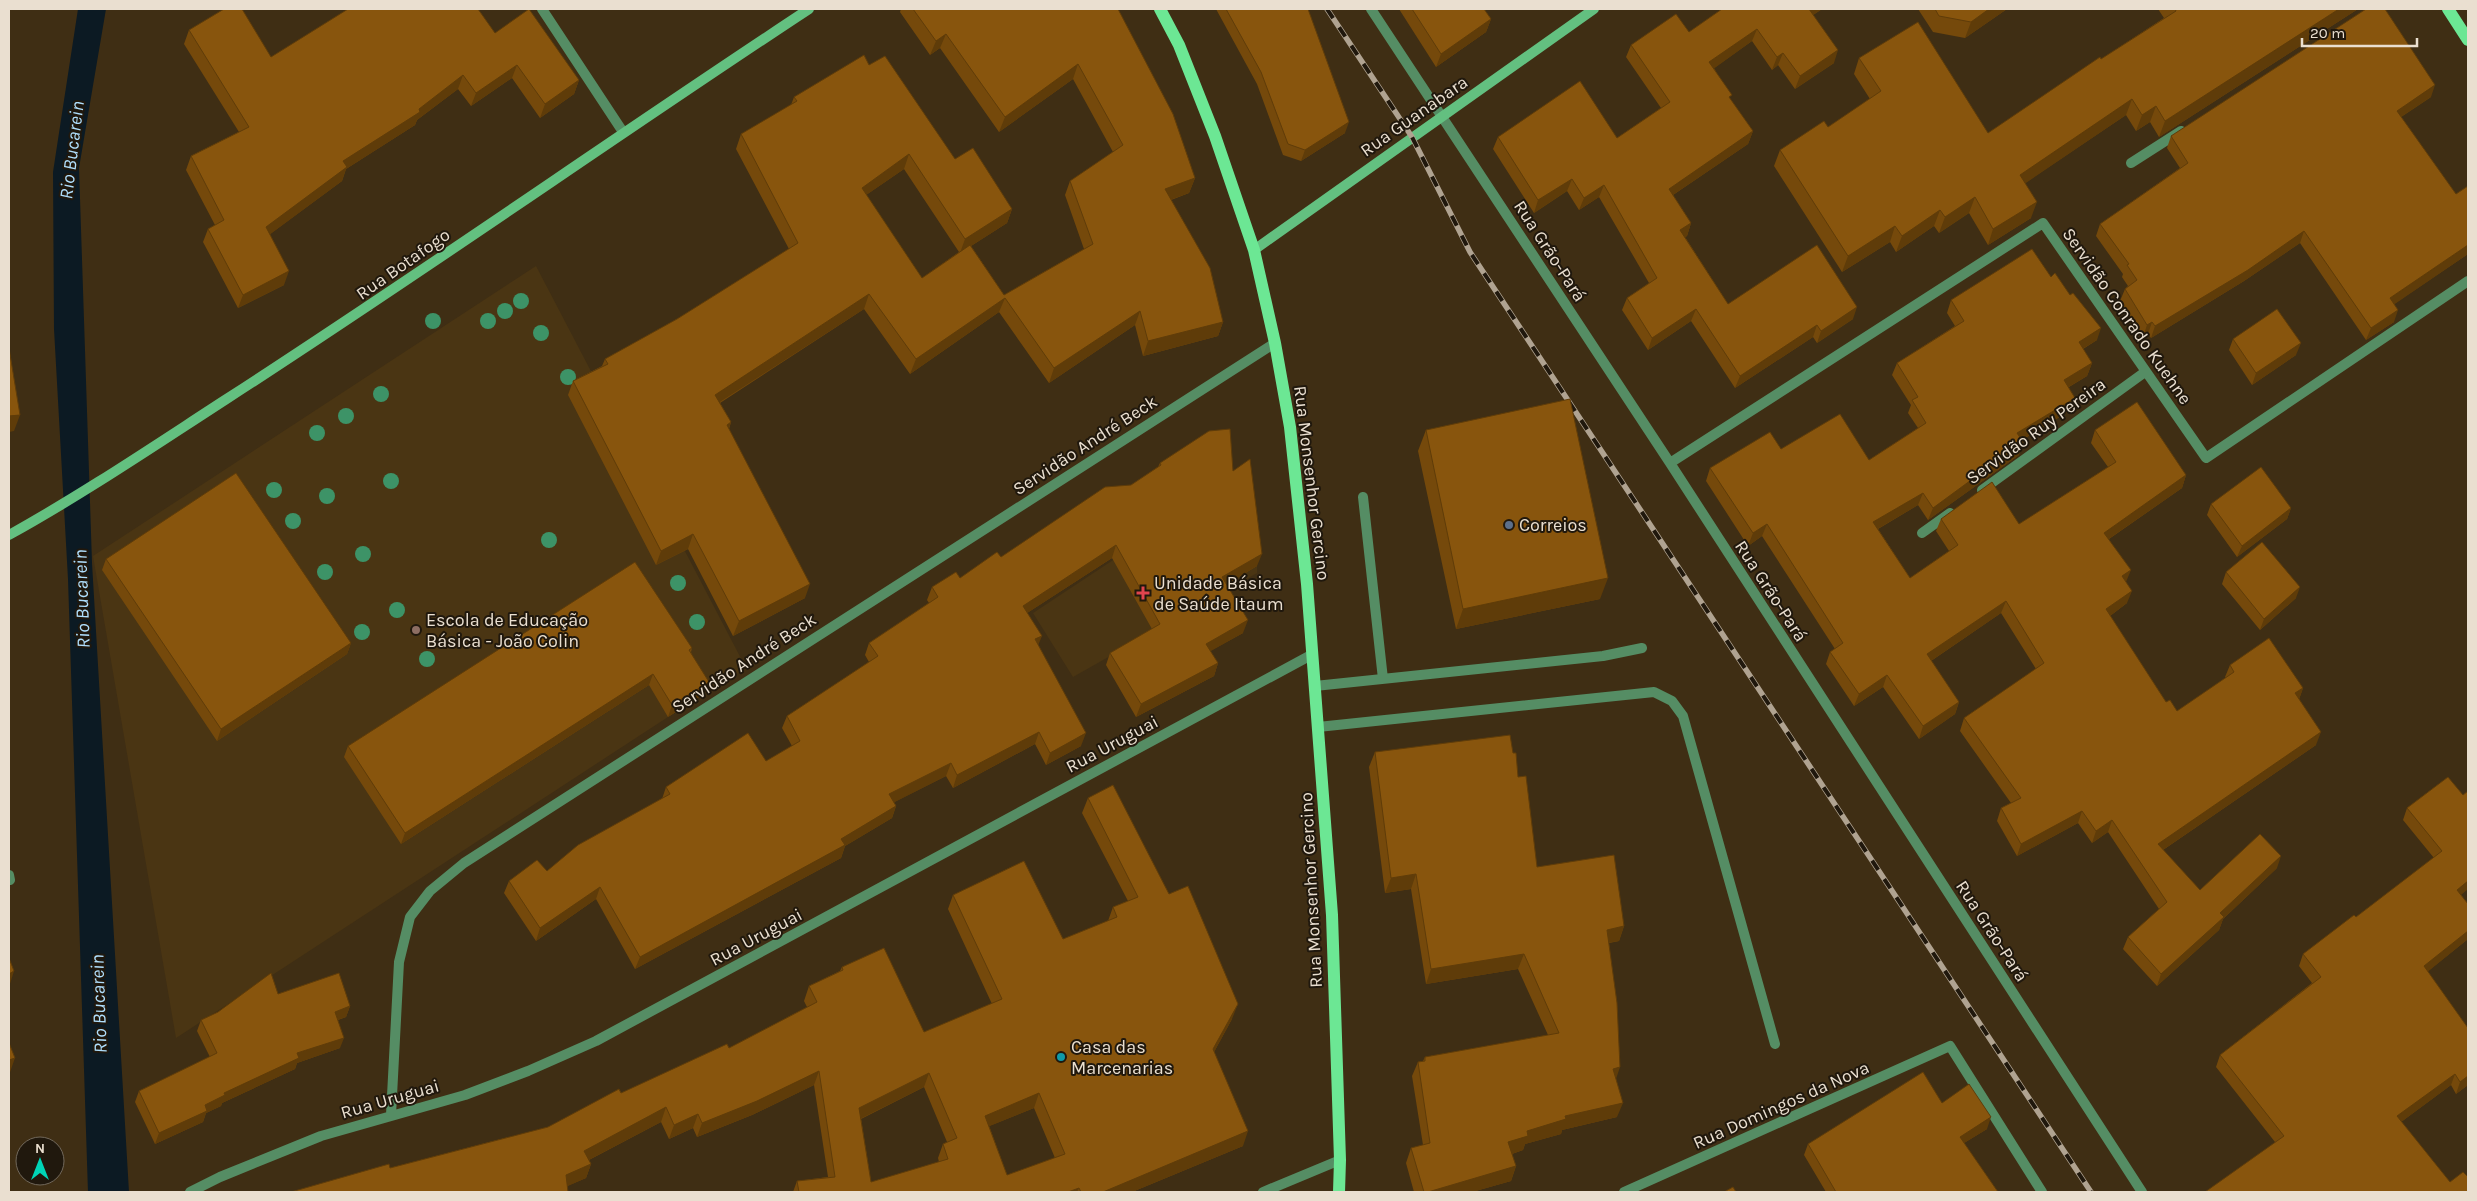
<svg xmlns="http://www.w3.org/2000/svg" width="2477" height="1201" viewBox="0 0 2477 1201" font-family="Karla,sans-serif">
  <style>
    .built { fill: #4a3513 }
    .water { fill: #0c1a23 }
    .lines { fill: none; stroke-linecap: round; stroke-linejoin: round }
    .lane { stroke: #558d64; stroke-width: 10 }
    .street { stroke: #558d64; stroke-width: 10 }
    .secondary { stroke: #63c080; stroke-width: 10 }
    .primary { stroke: #6ce794; stroke-width: 12 }
    .rail-casing { stroke: #b0a391; stroke-width: 5.5 }
    .rail { stroke: #20180d; stroke-width: 4; stroke-dasharray: 11; stroke-linecap: butt }
    .tree { fill: #3d9367 }
    .wall { fill: #75490b; fill-rule: evenodd }
    .shaded-wall { fill: #5f3c09 }
    .building { fill: #88550d; stroke: #5f3c09; fill-rule: evenodd }
    .service-dot { fill: #5c6f8a; stroke: #20180d; stroke-width: 2 }
    .health-dot { fill: #e0444e; stroke: #20180d; stroke-width: 2 }
    .education-dot { fill: #8d6e63; stroke: #20180d; stroke-width: 2 }
    .culture-dot { fill: #0f9aa8; stroke: #20180d; stroke-width: 2 }
    .labels { text-anchor: middle; stroke-width: 4; stroke-linejoin: round; paint-order: stroke }
    .street-label { font-size: 18px; fill: #eadfd0; stroke: #20180d }
    .poi-label { font-size: 18px; fill: #eadfd0; stroke: #20180d; text-anchor: start }
    .water-label { font-size: 19px; font-style: italic; fill: #afdefc; stroke: #20180d }
  </style>
  <rect width="100%" height="100%" fill="#3f2e14"/>
  <path class="built" d="M536 266 746 668 668 717 176 1038 93 556Z
    M1219 490 1257 566V573L1073 677 1033 613Z"/>
  <path class="water" d="M78 9H106L79 168 92 563 129 1192H88L68 579 54 329 53 172Z"/>
  <g class="lines">
    <path class="lane" d="M1363 497 1383 679
      M1315 686 1603 656 1642 648
      M1318 727 1654 692 1672 701 1683 716 1775 1044
      M9 875 10 880"/>
    <path class="street" d="M542 9 623 132
      M1371 9 1670 463 2142 1192
      M2131 163 2181 131
      M1670 463 2043 223 2206 458 2468 281
      M1982 490 2145 372
      M1922 533 1950 513
      M391 1115 399 962 410 917 430 891 464 863 1275 343
      M190 1192 220 1177 321 1136 465 1095 528 1071 596 1041 1313 654
      M1263 1192 1340 1160
      M1624 1192 1950 1046 2042 1192"/>
    <path class="secondary" d="M1254 250 1594 9
      M9 535C83 494 154 446 225 400 422 273 613 138 809 9"/>
    <path class="primary" d="M1160 9 1179 45 1215 136 1254 250 1275 343 1290 427 1307 584 1332 915 1340 1160 1339 1192
      M2448 9 2468 40"/>
    <g class="rail-casing">
      <path id="rail" d="M1327 9 1412 137 1470 252 2091 1192"/>
    </g>
    <use href="#rail" class="rail"/>
  </g>
  <g class="tree">
    <circle cx="521" cy="301" r="8"/>
    <circle cx="505" cy="311" r="8"/>
    <circle cx="433" cy="321" r="8"/>
    <circle cx="488" cy="321" r="8"/>
    <circle cx="541" cy="333" r="8"/>
    <circle cx="568" cy="377" r="8"/>
    <circle cx="381" cy="394" r="8"/>
    <circle cx="346" cy="416" r="8"/>
    <circle cx="317" cy="433" r="8"/>
    <circle cx="391" cy="481" r="8"/>
    <circle cx="274" cy="490" r="8"/>
    <circle cx="327" cy="496" r="8"/>
    <circle cx="293" cy="521" r="8"/>
    <circle cx="549" cy="540" r="8"/>
    <circle cx="363" cy="554" r="8"/>
    <circle cx="325" cy="572" r="8"/>
    <circle cx="678" cy="583" r="8"/>
    <circle cx="397" cy="610" r="8"/>
    <circle cx="697" cy="622" r="8"/>
    <circle cx="362" cy="632" r="8"/>
    <circle cx="427" cy="659" r="8"/>
  </g>
  <path class="wall" d="M901 9H1118L1195 178 1189 193 1171 200 1223 322 1218 336 1143 356 1135 325 1049 383 999 312 910 374 864 309 720 403 731 422 729 429 805 598 733 636 688 549 656 565 568 395 573 381 602 366 605 359 677 319 789 249 736 149 741 134 791 105 794 97 869 65 955 159 1012 209 1007 223 971 246 1004 295 1084 249 1065 195 1070 181 1113 152 1073 79 999 132 940 48 930 55 900 12ZM904 169 959 252 922 278 866 195Z
    M1216 9H1308L1345 133 1301 161 1283 155 1257 84Z
    M1399 9H1484L1491 19 1486 32 1436 67Z
    M1722 9H1822L1813 15 1834 63 1795 89 1778 65 1772 70 1752 41 1714 68 1730 99 1753 131 1748 144 1673 195 1691 223 1687 236 1685 237 1728 304 1853 319 1817 343 1813 337 1735 388 1691 321 1648 350 1622 310 1627 298 1649 283 1599 197 1579 210 1567 191 1534 213 1493 149 1498 137 1617 138 1661 108 1626 57 1631 45 1689 32Z
    M1918 9H2007L1965 38 1933 32Z
    M2158 9H2358L2159 137 2150 122 2136 131 2126 115 2025 183 2031 218 1988 245 1969 213 1939 233 1934 226 1896 252 1890 242 1842 272 1774 166 1780 150 1828 127 1870 99 1854 74 1859 58 1988 133 2164 18Z
    M189 30 271 57 495 33 579 80 574 94 540 118 512 78 471 106 458 89 417 120 415 125 346 169 342 181 270 234 284 285 238 308 203 242 208 229 215 225 186 170 191 156 239 132 184 44Z
    M2431 97 2401 117 2468 254 2394 304V322L2366 340 2300 243 2244 281 2151 338 2148 334 2143 337 2120 301 2125 289 2128 286 2122 277 2123 274 2096 236 2100 224 2180 168 2167 148 2171 136Z
    M2051 277 2097 340 2083 349 2092 363 2087 376 2069 387 2071 410 2022 440 2019 455 1928 520 1918 505 1878 529 1910 578 1949 551 1936 531 1941 519 2019 524 2108 467 2091 443 2095 430 2186 475 2182 488 2109 539 2126 583 2127 603 2110 616 2166 702 2177 711 2226 678 2225 677 2230 665 2303 688 2299 699 2316 745 2163 850 2200 890 2277 868 2223 919 2219 930 2157 986 2123 949 2128 937 2159 909 2108 832 2092 843 2078 823 2017 856 1997 821 2001 808 2011 803 1960 731 1964 718 2036 669 2001 613 1931 661 1959 702 1955 714 1919 739 1883 687 1854 706 1826 664 1830 652 1835 649 1762 536 1748 546 1706 481 1710 468 1781 449 1869 460 1918 428 1908 413 1911 405 1892 375 1897 363 1955 326 1947 313 1951 300Z
    M2233 339 2296 355 2252 385 2229 350Z
    M1426 430 1600 599 1456 629 1418 451Z
    M1160 463 1233 471 1257 566 1227 584 1243 633 1210 651 1218 663 1214 676 1136 717 1106 665 1110 653 1152 629 1112 558 1027 613 1038 645 1081 746 1046 765 1035 744 953 788 946 776 894 802 896 806 892 818 845 846 841 858 635 969 596 899 536 941 504 893 509 881 547 871 662 799 666 787 766 761 792 746 782 728 787 716 869 662 865 655 869 643 929 603 927 600 932 587 960 578 1001 557 1131 485 1158 467Z
    M2211 504 2291 508 2287 519 2237 557 2207 515Z
    M106 559 351 643 347 654 217 741 102 570Z
    M2226 572 2296 598 2260 630 2222 584Z
    M692 648 691 652 705 693 668 717 649 685 401 844 344 757 348 746Z
    M1375 752 1513 753 1518 777 1537 867 1624 926 1619 941 1609 943 1617 1117 1562 1130 1561 1134 1525 1144 1523 1150 1512 1154 1516 1166 1511 1181 1472 1192H1414L1406 1163 1411 1148 1423 1145 1412 1076 1418 1062 1423 1061 1425 1057 1548 1035 1518 969 1426 984 1411 889 1385 893 1369 767Z
    M2448 777 2461 895 2468 904V939L2428 971 2468 1085 2456 1094 2451 1085 2401 1122 2450 1182 2468 1192 2275 1142 2216 1067 2220 1055 2312 983 2299 966 2303 954 2356 917 2434 858 2403 820 2407 808Z
    M1088 798 1232 1019 1214 1052 1243 1146 1132 1192H793L797 1181 828 1177 814 1085 752 1115 697 1137 693 1128 669 1139 661 1122 589 1160 591 1164 586 1178 567 1186 390 1168 548 1127 621 1093 729 1048 807 1007 804 1001 809 986 840 971 842 967 924 1032 992 1004 948 909 953 895 1063 939 1108 921 1113 907 1128 901 1082 813ZM924 1087 947 1142 943 1144 938 1158 939 1162 871 1182 861 1119ZM1034 1108 1055 1158 1007 1175 989 1126Z
    M278 994 350 1006 346 1017 338 1020 340 1048 297 1063 295 1069 222 1103 221 1106 206 1113 203 1122 155 1144 135 1102 139 1091 210 1057 197 1031 201 1020Z
    M1942 1103 1987 1129 1964 1143 1998 1192H1826L1804 1155 1808 1144Z"/>
  <path class="shaded-wall" d="M1808 9H1822L1804 21Z
    M1989 9H2007L1965 38 1971 22Z
    M2339 9H2358L2159 137 2165 121Z
    M1491 19 1486 32 1436 67 1441 54Z
    M1757 29 1752 41 1705 75 1709 62Z
    M946 34 940 48 930 55 936 41Z
    M1838 50 1834 63 1795 89 1800 76Z
    M1783 53 1778 65 1772 70 1777 57Z
    M1078 64 1073 79 999 132 1005 117Z
    M517 65 512 78 471 106 476 93Z
    M463 75 458 89 417 120 415 125 346 169 342 181 261 241 266 227 343 161 419 109Z
    M579 80 574 94 540 118 545 104Z
    M2435 85 2431 97 2392 123 2397 111Z
    M2132 99 2126 115 2014 191 2020 175Z
    M2156 106 2150 122 2136 131 2142 115Z
    M1349 122 1345 133 1301 161 1305 150Z
    M1753 131 1748 144 1664 201 1669 189Z
    M909 154 904 169 856 202 862 188Z
    M1195 178 1189 193 1159 204 1165 189Z
    M1572 179 1567 191 1534 213 1538 200Z
    M1604 185 1599 197 1579 210 1584 198Z
    M1975 197 1969 213 1939 233 1945 217Z
    M2037 202 2031 218 1988 245 1993 229Z
    M1012 209 1007 223 960 253 965 239Z
    M1940 210 1934 226 1896 252 1902 236Z
    M1691 223 1687 236 1676 242 1680 230Z
    M1895 226 1890 242 1842 272 1848 256Z
    M2304 231 2300 243 2244 281 2151 338 2155 326Z
    M2468 245V254L2386 310 2390 298Z
    M289 271 284 285 238 308 243 295Z
    M869 294 864 309 709 409 715 395Z
    M1005 298 999 312 910 374 916 359Z
    M1857 307 1853 319 1817 343 1821 331Z
    M1696 309 1691 321 1648 350 1652 338Z
    M2398 310 2394 322 2366 340 2371 328Z
    M1140 311 1135 325 1049 383 1054 368Z
    M1223 322 1218 336 1143 356 1148 341Z
    M2152 322 2148 334 2143 337 2147 325Z
    M1817 325 1813 337 1735 388 1740 376Z
    M2101 328 2097 340 2074 354 2079 342Z
    M2301 343 2296 355 2252 385 2256 373Z
    M2092 363 2087 376 2060 392 2064 380Z
    M2075 398 2071 410 2013 445 2017 433Z
    M20 415 14 431 9 432V416Z
    M731 422 726 437 727 425Z
    M2023 442 2019 455 1928 520 1933 508Z
    M2186 475 2182 488 2100 545 2104 533Z
    M1923 493 1918 505 1869 534 1873 522Z
    M2291 508 2287 519 2237 557 2242 546Z
    M1767 524 1762 536 1748 546 1753 533Z
    M693 534 688 549 656 565 661 551Z
    M1116 545 1112 558 1018 619 1023 606Z
    M1262 554 1257 566 1218 589 1222 577Z
    M2131 570 2126 582 2117 589 2122 576Z
    M1608 578 1600 599 1456 629 1463 609Z
    M810 584 805 598 733 636 739 621Z
    M2300 587 2296 598 2260 630 2264 619Z
    M2132 591 2127 603 2102 622 2106 609Z
    M2006 601 2001 613 1922 667 1927 654Z
    M1248 620 1243 633 1202 656 1206 644Z
    M1042 636 1037 648 1035 639Z
    M351 643 347 654 217 741 221 729Z
    M1218 663 1214 676 1136 717 1141 704Z
    M653 674 649 685 401 844 405 833Z
    M1887 675 1883 687 1854 706 1859 694Z
    M709 682 705 693 668 717 672 705Z
    M2303 688 2299 700 2295 693Z
    M1959 702 1955 714 1919 739 1923 726Z
    M1039 732 1035 744 953 788 957 775Z
    M2321 732 2316 745 2154 856 2158 844Z
    M1086 733 1081 746 1046 765 1050 753Z
    M951 763 946 776 885 807 889 794Z
    M896 806 892 818 845 846 841 858 635 969 640 957Z
    M2082 811 2078 823 2017 856 2021 844Z
    M2112 820 2108 832 2092 843 2096 831Z
    M2281 856 2277 868 2223 919 2219 930 2157 986 2161 974 2220 913Z
    M1416 874 1411 889 1385 893 1391 878Z
    M2468 881V889L2453 902 2457 890Z
    M600 887 596 899 536 941 540 928Z
    M1624 926 1619 941 1601 944 1607 930Z
    M2468 931V939L2420 978 2424 966Z
    M1524 954 1518 969 1426 984 1431 969Z
    M14 971 9 987V974Z
    M1238 1004 1232 1019 1208 1063 1213 1049Z
    M350 1006 346 1017 331 1022 335 1012Z
    M344 1038 340 1048 297 1063 295 1069 222 1103 221 1106 206 1113 203 1122 155 1144 159 1133 224 1093 297 1053Z
    M15 1058 9 1075V1060Z
    M1620 1067 1615 1082 1613 1069Z
    M819 1071 814 1085 752 1115 697 1137 702 1123Z
    M929 1073 924 1087 854 1122 859 1108Z
    M2455 1074 2451 1085 2393 1128 2397 1116Z
    M2468 1076V1085L2456 1094 2460 1082Z
    M1039 1093 1034 1108 980 1130 985 1116Z
    M1623 1103 1617 1117 1562 1130 1561 1134 1525 1144 1523 1150 1503 1157 1508 1142 1527 1131 1565 1116Z
    M666 1107 661 1122 579 1165 584 1151Z
    M698 1114 693 1128 669 1139 674 1125Z
    M1991 1117 1987 1129 1956 1148 1960 1137Z
    M1248 1131 1243 1146 1132 1192H1103Z
    M591 1164 586 1178 561 1189 566 1175Z
    M1516 1166 1511 1181 1472 1192H1428Z
    M1079 1188 1077 1192H1068Z"/>
  <path class="building" d="M224 9H242L271 57 348 9H478L495 33 529 9 579 80 545 104 517 65 476 93 463 75 419 109 420 112 343 161 347 167 266 227 289 271 243 295 208 229 224 220 191 156 249 127 189 30Z
    M913 9H1118L1173 114 1195 178 1165 189 1210 268 1223 322 1148 341 1140 311 1054 368 1005 298 916 359 869 294 715 395 731 422 727 425 810 584 739 621 693 534 661 551 573 381 608 364 605 359 677 319 798 243 741 134 797 101 794 97 864 55 869 65 885 56 955 159 973 148 1012 209 965 239 909 154 862 188 922 278 970 245 1004 295 1093 244 1070 181 1123 145 1078 64 1005 117 946 34 936 41Z
    M1226 9H1308L1349 122 1305 150 1288 144 1261 72Z
    M1412 9H1484L1491 19 1441 54Z
    M1722 9H1809L1838 50 1800 76 1783 53 1777 57 1757 29 1709 62 1732 95 1729 97 1753 131 1669 189 1691 223 1680 230 1728 304 1817 245 1857 307 1821 331 1817 325 1740 376 1696 309 1652 338 1627 298 1657 278 1604 185 1584 198 1572 179 1538 200 1498 137 1580 81 1617 138 1670 102 1631 45 1676 14 1689 32Z
    M1935 9H1989L1971 22 1939 16Z
    M2175 9H2339L2165 121 2156 106 2142 115 2132 99 2020 175 2037 202 1993 229 1975 197 1945 217 1940 210 1902 236 1895 226 1848 256 1780 150 1824 121 1828 127 1881 91 1859 58 1918 22 1988 133 2100 57 2101 59 2176 11Z
    M2366 9H2385L2435 85 2397 111 2456 194 2468 186V245L2390 298 2398 310 2371 328 2304 231 2248 270 2155 326 2152 322 2147 325 2125 289 2137 280 2127 265 2129 264 2100 224 2188 163 2171 136Z
    M2032 249 2051 277 2055 273 2070 295 2073 293 2101 328 2079 342 2092 363 2064 380 2075 398 2017 433 2023 442 1933 508 1923 493 1873 522 1910 578 1958 545 1941 519 1992 482 2019 524 2116 462 2095 430 2137 402 2186 475 2104 533 2131 570 2122 576 2132 591 2106 609 2166 702 2170 700 2177 711 2234 672 2230 665 2269 638 2303 688 2295 693 2321 732 2158 844 2200 890 2260 834 2281 856 2220 913 2224 917 2161 974 2128 937 2167 902 2112 820 2096 831 2082 811 2021 844 2001 808 2021 798 1964 718 2044 663 2006 601 1927 654 1959 702 1923 726 1887 675 1859 694 1830 652 1843 643 1767 524 1753 533 1710 468 1770 432 1781 449 1840 414 1869 460 1926 423 1912 400 1918 397 1897 363 1964 321 1951 300Z
    M2277 309 2301 343 2256 373 2233 339Z
    M9 348 20 415 9 416Z
    M1570 399 1608 578 1463 609 1426 430Z
    M1230 429 1233 471 1250 459 1262 554 1222 577 1248 620 1206 644 1218 663 1141 704 1110 653 1160 624 1116 545 1023 606 1042 636 1035 639 1086 733 1050 753 1039 732 957 775 951 763 889 794 896 806 841 839 845 845 640 957 600 887 540 928 509 881 537 860 547 871 578 845 670 794 666 787 748 733 766 761 800 741 787 716 878 656 869 643 938 597 932 587 956 572 960 578 997 552 1001 557 1105 487 1131 485 1161 465 1160 463 1209 431Z
    M2261 467 2291 508 2242 546 2211 504Z
    M236 473 351 643 221 729 106 559Z
    M2262 542 2300 587 2264 619 2226 572Z
    M635 562 692 648 689 650 709 682 672 705 653 674 405 833 348 746Z
    M1510 735 1513 753H1516L1518 777 1526 776 1537 867 1614 855 1624 926 1607 930 1617 1003 1620 1067 1613 1069 1623 1103 1565 1116 1566 1119 1527 1131 1528 1136 1508 1142 1516 1166 1428 1192H1424L1411 1148 1430 1143 1418 1062 1425 1061V1057L1559 1033 1524 954 1431 969 1416 874 1391 878 1375 752Z
    M2448 777 2463 795 2468 791V881L2457 890 2468 904V931L2424 966 2468 1028V1076L2460 1082 2455 1074 2397 1116 2450 1182 2463 1172 2468 1177V1192H2205L2284 1136 2220 1055 2321 977 2303 954 2354 915 2356 917 2442 851 2407 808Z
    M1113 785 1169 894 1188 886 1238 1004 1213 1049 1248 1131 1103 1192H1081L1079 1188 1068 1192H799L797 1181 835 1177 819 1071 757 1101 702 1123 698 1114 674 1125 666 1107 584 1151 591 1164 566 1175 568 1192H291L389 1164 390 1168 548 1127 619 1089 621 1093 727 1044 729 1048 817 1002 809 986 843 970 842 967 884 948 924 1032 1002 999 953 895 1024 861 1063 939 1117 917 1113 907 1138 897 1088 798ZM929 1073 957 1138 943 1144 948 1159 871 1182 859 1108ZM1039 1093 1065 1154 1007 1175 985 1116Z
    M9 958 14 971 9 974Z
    M271 973 278 994 339 973 350 1006 335 1012 344 1038 297 1053 299 1058 224 1093 225 1095 205 1105 207 1111 159 1133 139 1091 217 1053 201 1020 218 1012Z
    M9 1043 15 1058 9 1060Z
    M1923 1072 1942 1103 1969 1084 1991 1117 1960 1137 1998 1192H1836L1808 1144Z
    M1733 1187 1736 1192H1724Z"/>
  <circle class="service-dot" cx="1509" cy="525" r="5"/>
  <path class="health-dot" d="M1140.5 585.5h5v5h5v5h-5v5h-5v-5h-5v-5h5z"/>
  <circle class="education-dot" cx="416" cy="630" r="5"/>
  <circle class="culture-dot" cx="1061" cy="1057" r="5"/>
  <g class="labels">
    <g class="street-label">
      <text transform="translate(1414 116) rotate(-35)" y="6">Rua Guanabara</text>
      <text transform="translate(1550 251) rotate(57)" y="6">Rua Grão-Pará</text>
      <text transform="translate(403 264) rotate(-35)" y="6">Rua Botafogo</text>
      <text transform="translate(2127 316) rotate(55)" y="6">Servidão Conrado Kuehne</text>
      <text transform="translate(2036 431) rotate(-36)" y="6">Servidão Ruy Pereira</text>
      <text transform="translate(1085 445) rotate(-33)" y="6">Servidão André Beck</text>
      <text transform="translate(1312 483) rotate(83)" y="6">Rua Monsenhor Gercino</text>
      <text transform="translate(1771 591) rotate(57)" y="6">Rua Grão-Pará</text>
      <text transform="translate(744 663) rotate(-33)" y="6">Servidão André Beck</text>
      <text transform="translate(1112 744) rotate(-28)" y="6">Rua Uruguai</text>
      <text transform="translate(1311 890) rotate(-93)" y="6">Rua Monsenhor Gercino</text>
      <text transform="translate(1992 931) rotate(57)" y="6">Rua Grão-Pará</text>
      <text transform="translate(756 937) rotate(-28)" y="6">Rua Uruguai</text>
      <text transform="translate(390 1099) rotate(-16)" y="6">Rua Uruguai</text>
      <text transform="translate(1781 1105) rotate(-24)" y="6">Rua Domingos da Nova</text>
    </g>
    <g class="poi-label">
      <text x="1519" y="531">Correios</text>
      <text x="1154" y="589">Unidade Básica<tspan x="1154" dy="21">de Saúde Itaum</tspan></text>
      <text x="426" y="626">Escola de Educação<tspan x="426" dy="21">Básica - João Colin</tspan></text>
      <text x="1071" y="1053">Casa das<tspan x="1071" dy="21">Marcenarias</tspan></text>
    </g>
    <g class="water-label">
      <text transform="translate(71 150) rotate(-83)" y="7">Rio Bucarein</text>
      <text transform="translate(81 599) rotate(-92)" y="7">Rio Bucarein</text>
      <text transform="translate(98 1004) rotate(-92)" y="7">Rio Bucarein</text>
    </g>
  </g>
  <rect width="2477" height="1201" fill="none" stroke="#eadfd0" stroke-width="20"/>
  <g transform="translate(40 1161)"><circle r="24" fill="#20180d" stroke="#71685b"/>
  <path d="M0-4L9 19L0 12L-9 19Z" fill="#00d5b7"/>
  <text y="-8" font-size="14" font-weight="bold" text-anchor="middle" fill="#eadfd0">N</text>
  </g>
  <path d="M2302 38v8h115v-8" fill="none" stroke="#eadfd0" stroke-width="2.5"/>
  <text x="2310" y="38" font-size="15" fill="#eadfd0" stroke="#20180d" stroke-width="4" paint-order="stroke">20 m</text>
</svg>
